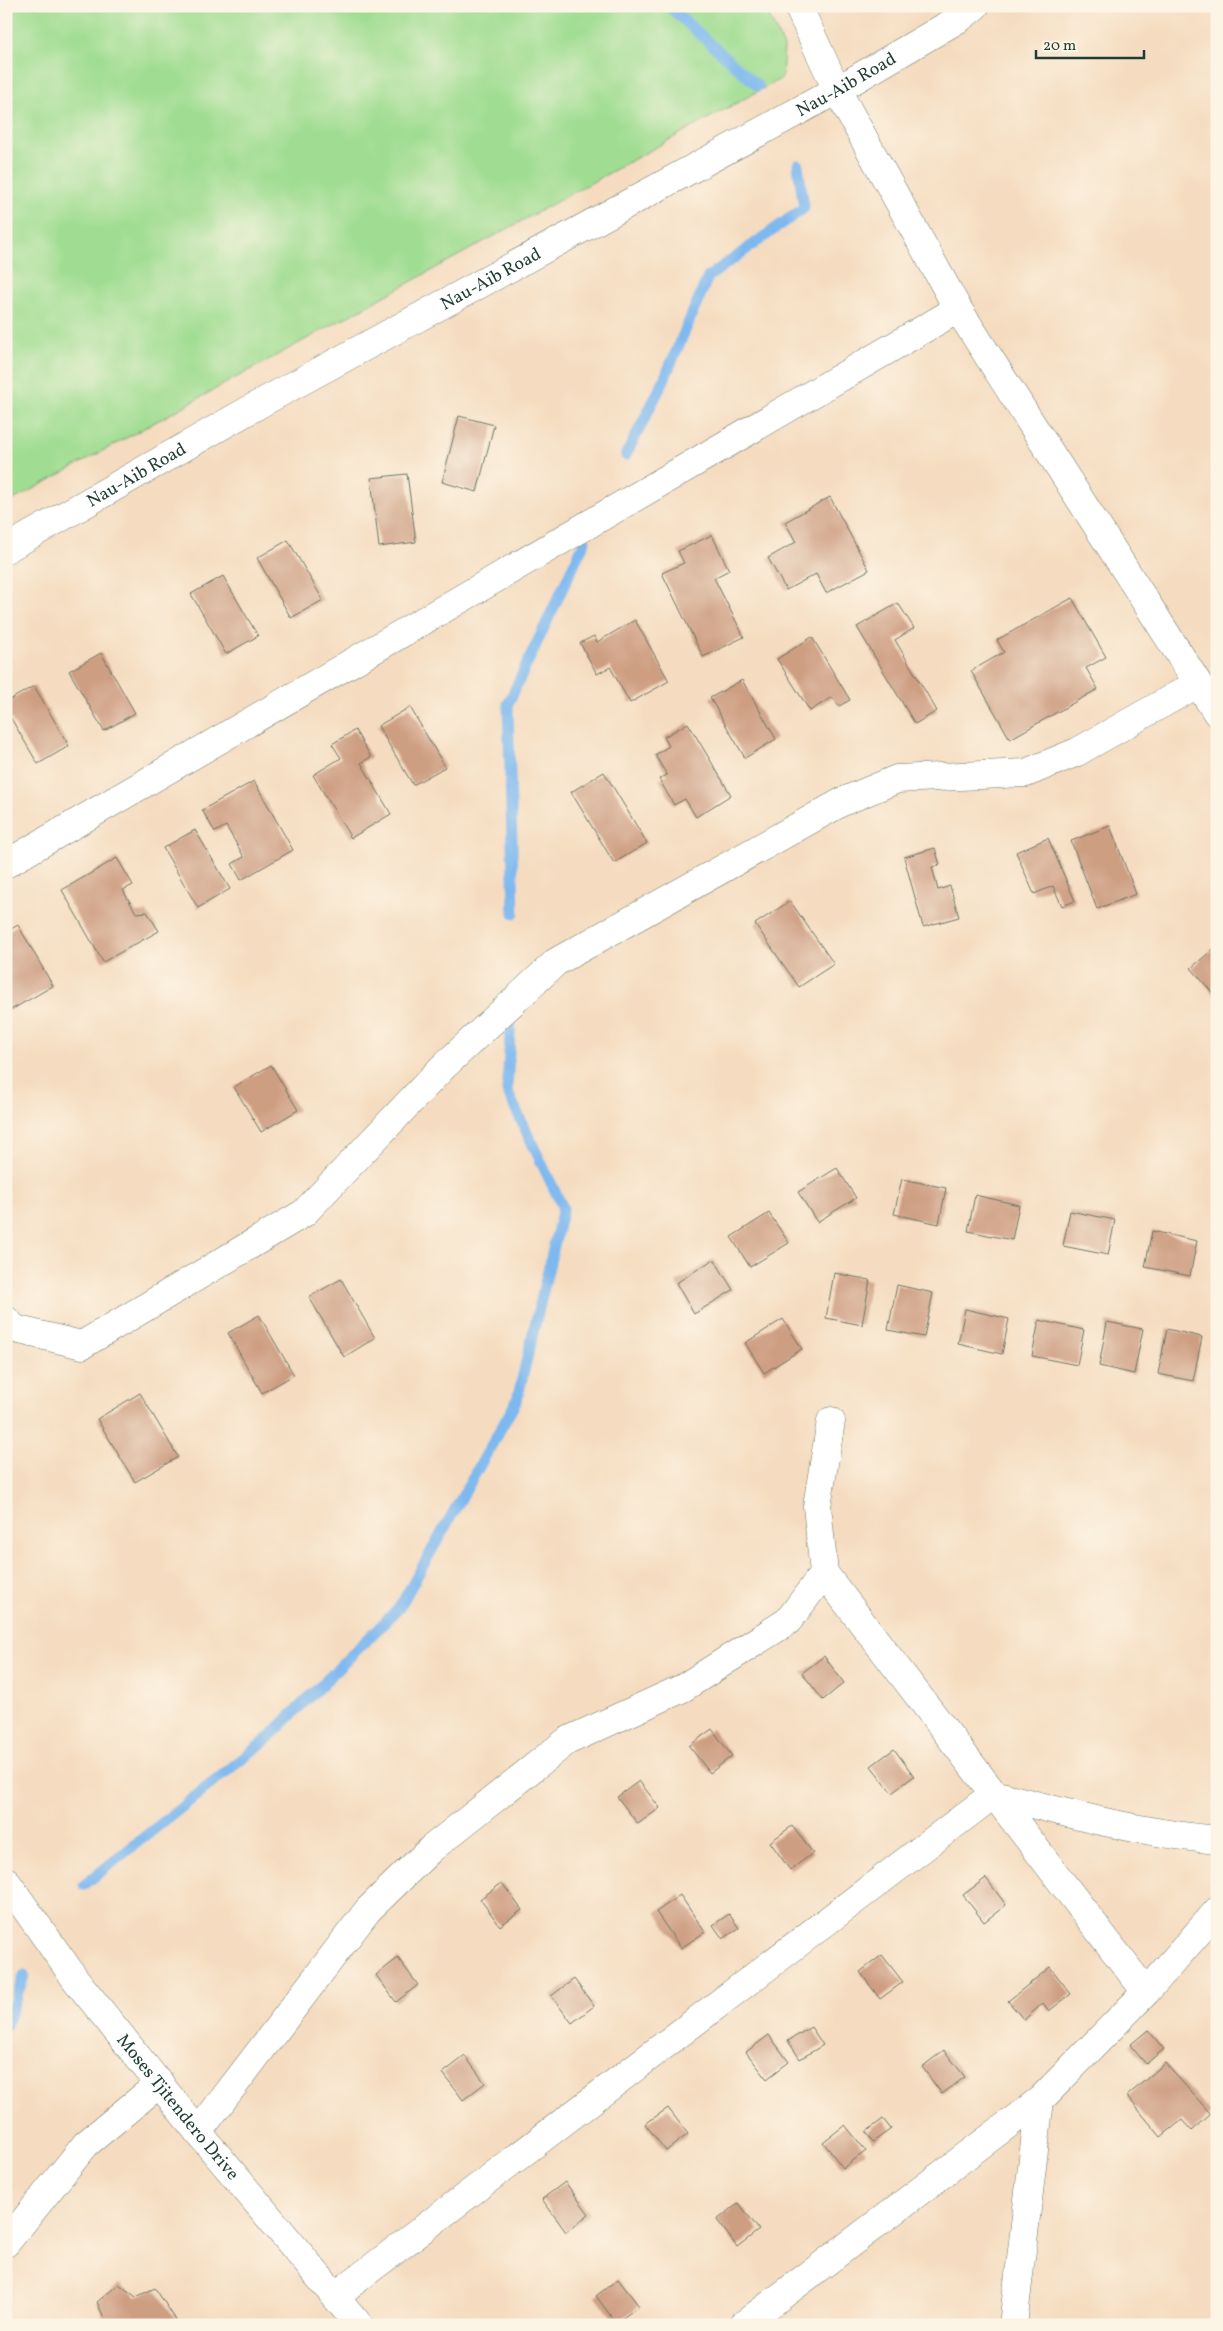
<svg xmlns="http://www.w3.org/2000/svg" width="1223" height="2331" viewBox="0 0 1223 2331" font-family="Vollkorn,serif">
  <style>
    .green { fill: #a0dd92; stroke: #608d63 }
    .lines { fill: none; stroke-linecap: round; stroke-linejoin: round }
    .stream { stroke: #7db8ef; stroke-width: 11 }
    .building { fill: #ce9e82 }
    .minor-casing { stroke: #6a7565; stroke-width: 29 }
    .tertiary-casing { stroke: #6a7565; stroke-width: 29 }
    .minor { stroke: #fff; stroke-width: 28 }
    .tertiary { stroke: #fff; stroke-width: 28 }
    .labels { text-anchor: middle; stroke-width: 5; stroke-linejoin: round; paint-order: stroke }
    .street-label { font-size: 18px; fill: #1f3d34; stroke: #fcf5e5 }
  </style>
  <rect width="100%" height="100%" fill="#fcf5e5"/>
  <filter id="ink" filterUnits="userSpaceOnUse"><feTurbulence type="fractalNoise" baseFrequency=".02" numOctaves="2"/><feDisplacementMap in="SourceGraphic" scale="10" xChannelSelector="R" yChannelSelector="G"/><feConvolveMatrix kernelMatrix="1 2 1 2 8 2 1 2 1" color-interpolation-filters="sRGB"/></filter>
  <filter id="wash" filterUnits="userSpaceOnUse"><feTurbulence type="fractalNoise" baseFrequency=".0096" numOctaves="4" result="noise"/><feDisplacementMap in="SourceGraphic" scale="20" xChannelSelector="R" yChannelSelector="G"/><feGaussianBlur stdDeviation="1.12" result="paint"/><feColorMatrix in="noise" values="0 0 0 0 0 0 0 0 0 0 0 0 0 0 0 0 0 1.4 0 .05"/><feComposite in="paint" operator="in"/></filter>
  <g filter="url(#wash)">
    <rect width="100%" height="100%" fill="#f5dcc0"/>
    <path class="green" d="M6 6H764L784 47 782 78 6 504Z"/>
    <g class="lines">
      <path class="stream" d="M668 6 758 86
        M626 455 663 382 708 277 804 208 798 165
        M514 913 508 704 585 541
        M84 1885 266 1740 399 1608 517 1400 563 1208 507 1091 511 1015
        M6 2025 24 1976"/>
    </g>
    <g id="blocks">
      <path class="building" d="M459 416 494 425 477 492 442 482Z
        M407 474 416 542 379 547 371 478Z
        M830 497 869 570 826 593 816 574 786 590 768 558 796 542 785 522Z
        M712 535 729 570 714 578 744 637 703 657 662 573 684 563 678 551Z
        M288 540 323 600 291 618 257 558Z
        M223 576 258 636 226 654 191 594Z
        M1072 598 1106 657 1086 668 1098 689 1010 739 971 671 1004 652 997 640Z
        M898 603 914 628 895 640 937 711 915 724 857 627Z
        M635 620 669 681 630 703 610 667 597 674 580 643 594 636 597 642Z
        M812 637 850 700 839 706 832 697 810 711 777 659Z
        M101 653 135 713 104 731 69 671Z
        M742 680 776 739 745 758 710 698Z
        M34 686 69 746 38 764 6 710V702Z
        M410 707 445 767 413 785 378 726Z
        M688 723 731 795 696 817 685 799 674 805 659 779 667 775 655 755 669 746 664 737Z
        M355 730 371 757 361 763 391 814 351 838 313 775 341 758 332 744Z
        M604 772 647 843 614 863 571 792Z
        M254 781 293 850 241 880 232 864 244 857 226 826 215 832 202 810Z
        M1110 826 1136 894 1097 909 1071 841Z
        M195 830 230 889 198 908 163 848Z
        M1048 838 1075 901 1062 906 1053 886 1034 894 1016 852Z
        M935 848 940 865 932 867 938 890 950 886 959 917 923 927 904 857Z
        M117 858 133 885 123 890 136 913 147 912 159 931 103 962 62 890Z
        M790 901 834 964 799 987 755 924Z
        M18 925 53 986 9 1011 6 1005V932Z
        M1217 946V998L1191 968Z
        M271 1065 298 1110 261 1132 234 1087Z
        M837 1168 856 1198 817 1222 798 1192Z
        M902 1179 946 1188 939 1224 894 1214Z
        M975 1195 1019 1205 1012 1240 968 1231Z
        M1070 1211 1115 1220 1108 1255 1063 1246Z
        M769 1213 789 1243 750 1267 731 1237Z
        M1152 1231 1197 1241 1190 1276 1145 1267Z
        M714 1259 733 1290 694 1314 676 1283Z
        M834 1273 870 1280 862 1325 826 1318Z
        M341 1279 375 1338 344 1357 309 1297Z
        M897 1285 933 1293 924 1337 888 1330Z
        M965 1309 1009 1319 1002 1354 958 1344Z
        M259 1315 294 1375 262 1393 228 1333Z
        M783 1319 802 1349 764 1373 745 1343Z
        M1039 1320 1084 1330 1077 1365 1032 1356Z
        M1107 1322 1143 1329 1134 1374 1099 1366Z
        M1167 1329 1202 1337 1193 1381 1158 1374Z
        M140 1393 178 1457 135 1482 97 1419Z
        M824 1656 844 1683 823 1700 802 1673Z
        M712 1729 732 1756 710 1773 689 1746Z
        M894 1749 914 1776 892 1793 871 1766Z
        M639 1781 660 1808 638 1824 617 1797Z
        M792 1826 813 1853 790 1870 770 1842Z
        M986 1878 1006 1905 984 1922 963 1895Z
        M502 1883 522 1910 500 1926 480 1899Z
        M680 1895 705 1932 681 1948 656 1912Z
        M729 1914 739 1928 723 1939 713 1925Z
        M882 1955 903 1982 880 1999 860 1972Z
        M398 1958 418 1985 396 2002 376 1975Z
        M1050 1967 1071 1994 1049 2011 1043 2003 1024 2020 1008 2001Z
        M574 1979 594 2006 572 2023 551 1996Z
        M811 2027 823 2045 800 2059 788 2041Z
        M1148 2030 1164 2049 1146 2064 1130 2045Z
        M769 2035 789 2062 767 2079 746 2052Z
        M944 2050 965 2077 942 2094 922 2067Z
        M465 2056 485 2083 463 2100 443 2073Z
        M1165 2063 1211 2114 1192 2131 1182 2120 1161 2137 1127 2096Z
        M668 2108 688 2134 666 2151 645 2124Z
        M883 2119 891 2129 873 2142 866 2132Z
        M845 2125 866 2151 843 2168 823 2142Z
        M565 2182 589 2214 566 2232 542 2199Z
        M739 2203 759 2230 737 2247 717 2220Z
        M618 2279 639 2306 616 2323 596 2296Z
        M119 2284 136 2297 155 2288 176 2320 172 2325H98L104 2318 97 2302Z"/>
    </g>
  </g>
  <g filter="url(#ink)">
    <use href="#blocks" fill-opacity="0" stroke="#6a7565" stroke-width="1"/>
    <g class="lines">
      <g class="minor-casing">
        <path id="minor" d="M798 6 837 90 958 309 1217 713
          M6 864 958 309
          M6 1320 15 1329 82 1345 304 1213 442 1068 556 962 842 802 897 779 1026 773 1077 752 1197 684
          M824 1573 1146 1992
          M198 2132 368 1910 431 1849 567 1741 683 1688 788 1621 824 1573 817 1506 831 1421
          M6 2243 86 2144 160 2083
          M335 2296 994 1794C1068 1814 1140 1833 1217 1840
          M743 2325 1040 2100 1146 1992 1217 1911
          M1013 2325 1040 2100"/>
      </g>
      <g class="tertiary-casing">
        <g id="tertiary">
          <path id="s1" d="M6 549 263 402 837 90 960 18 975 6"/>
          <path id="s2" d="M6 1881 76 1980 198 2132 359 2325"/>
        </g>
      </g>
      <use href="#minor" class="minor"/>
      <use href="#tertiary" class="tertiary"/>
    </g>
  </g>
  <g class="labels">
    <g class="street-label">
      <text dy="6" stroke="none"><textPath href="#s1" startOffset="960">Nau-Aib Road</textPath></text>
      <text dy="6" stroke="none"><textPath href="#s1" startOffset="555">Nau-Aib Road</textPath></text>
      <text dy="6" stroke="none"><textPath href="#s1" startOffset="150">Nau-Aib Road</textPath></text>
      <text dy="6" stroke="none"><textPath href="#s2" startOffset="284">Moses Tjitendero Drive</textPath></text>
    </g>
  </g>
  <rect width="1223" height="2331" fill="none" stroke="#fcf5e5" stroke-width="25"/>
  <path d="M1036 50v8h108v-8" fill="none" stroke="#1f3d34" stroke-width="2.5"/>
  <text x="1043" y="50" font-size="15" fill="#1f3d34" stroke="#fcf5e5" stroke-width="4" paint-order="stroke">20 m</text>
</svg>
